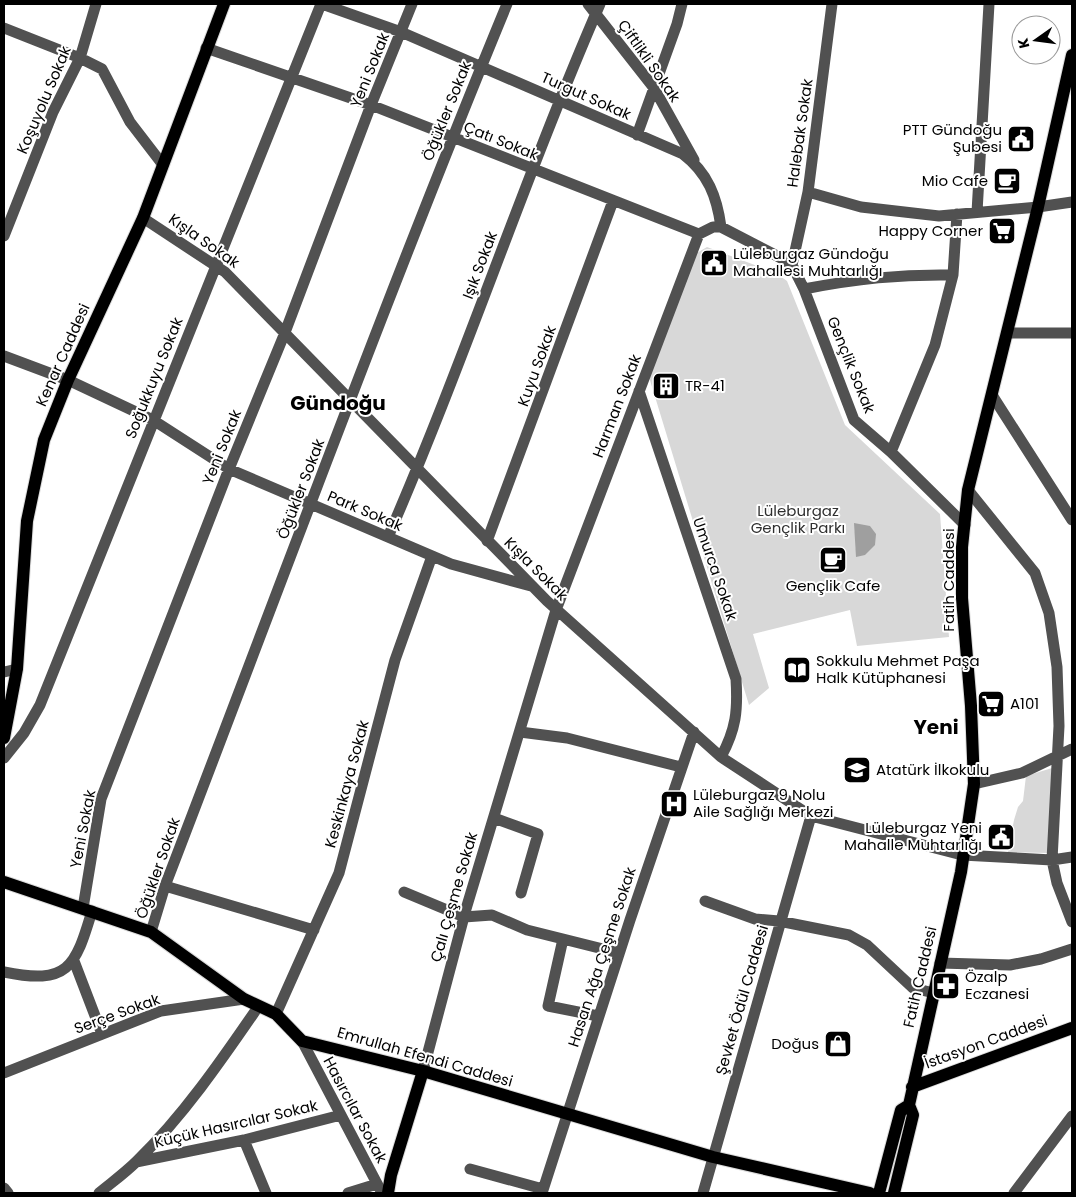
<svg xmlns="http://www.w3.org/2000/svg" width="1076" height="1197" viewBox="0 0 1076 1197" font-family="Poppins,sans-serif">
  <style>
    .green { fill: #d8d8d8 }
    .water { fill: #9f9f9f }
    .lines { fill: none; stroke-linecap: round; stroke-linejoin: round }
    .major-casing { stroke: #dbdbdb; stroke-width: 14 }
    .minor { stroke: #515151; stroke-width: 11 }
    .major { stroke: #000; stroke-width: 12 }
    .labels { text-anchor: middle; stroke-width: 4; stroke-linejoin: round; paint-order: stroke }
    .street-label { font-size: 15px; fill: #000; stroke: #fff }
    .poi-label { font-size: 15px; fill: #000; stroke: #fff; text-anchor: start }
    .park-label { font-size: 15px; fill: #2f2f2f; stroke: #fff }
    .district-label { font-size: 20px; font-weight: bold; fill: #000; stroke: #fff }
  </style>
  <rect width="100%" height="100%" fill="#fff"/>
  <path class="green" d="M707 247 776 273 787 281 845 425 940 514 949 637 857 646 850 610 753 634 769 688 749 705 649 377 695 254Z
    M1052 768 1048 853 1008 852 1014 820 1018 807 1023 801 1026 776Z"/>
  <path class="water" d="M854 523 870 526 876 534 875 545 865 555 856 557Z"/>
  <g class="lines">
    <g class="major-casing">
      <path id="major" d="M4 738 17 669 27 521 44 440 68 380 143 218 224 4
        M4 882 151 932 244 999 276 1014 302 1041 423 1071 713 1157 870 1193
        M912 1087 1072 1028
        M388 1193 391 1175 423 1071
        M879 1193 901 1110 909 1105 961 872 974 784 971 706 962 598V547L968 490 1038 207 1072 55
        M894 1193 913 1115 909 1105"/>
    </g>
    <path class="minor" d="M322 4 401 32 683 154C708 173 717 197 721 227
      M588 4 654 88 694 160
      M4 28 80 58 102 69 130 122 163 165
      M206 48 371 105 699 234
      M637 135 677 24 682 4
      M808 192 861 207 939 216 1038 207 1072 202
      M977 212 989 4
      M143 218 225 272 547 601 721 757 811 816 962 855 1052 860 1072 857
      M4 236 53 112 80 58 96 4
      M792 265 808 192 832 4
      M804 289C856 279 900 274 953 275
      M1007 333H1072
      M4 356 68 380 153 420 229 469 451 564 531 586
      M639 391 736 679C738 711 736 729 721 757
      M992 395 1072 520
      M891 452 935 345 953 275 957 214
      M968 490 1035 573 1049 613 1057 667 1059 726 1052 860 1057 883 1072 922
      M388 537C464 362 524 179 600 4
      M487 541 613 201
      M4 672 17 669
      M520 732 567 738 681 767
      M4 758 24 733 40 705 321 4
      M974 784 1022 773 1072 749
      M494 818 538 834 521 893
      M165 886 314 930
      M404 892 464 917 492 915 527 930 619 953
      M705 901 755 919 779 921 849 935 867 945 913 988 934 993
      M83 908 101 799 229 469 284 335 371 105 412 4
      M151 932 165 886C278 592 387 295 507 4
      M563 939 548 1006 598 1016
      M74 961 102 1034
      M940 963 1010 965 1041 959 1072 949
      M4 972C68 985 75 968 92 911
      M276 1014 339 873 395 660 432 556
      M302 1041 382 1193
      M423 1071 466 909 556 610 699 234 713 227H721L781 258 792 265 804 289 854 420 891 452 965 525
      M4 1073 161 1011 244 999
      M244 1140 266 1193
      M136 1162 244 1140 341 1115
      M470 1169 543 1189
      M4 1188 8 1193
      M99 1193C111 1183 125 1173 137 1161 183 1116 221 1061 258 1007
      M348 1193 377 1184
      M542 1193 630 920 694 732
      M703 1193 811 816
      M1014 1193 1072 1116"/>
    <use href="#major" class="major"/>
  </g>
  <defs>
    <g id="civic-square" transform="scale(1.4375)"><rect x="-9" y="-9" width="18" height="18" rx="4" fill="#000" stroke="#fff"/><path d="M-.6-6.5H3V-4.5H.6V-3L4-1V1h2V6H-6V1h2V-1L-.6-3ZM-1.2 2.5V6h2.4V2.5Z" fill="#fff"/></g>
    <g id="cafe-square" transform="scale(1.4375)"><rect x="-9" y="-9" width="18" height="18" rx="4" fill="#000" stroke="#fff"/><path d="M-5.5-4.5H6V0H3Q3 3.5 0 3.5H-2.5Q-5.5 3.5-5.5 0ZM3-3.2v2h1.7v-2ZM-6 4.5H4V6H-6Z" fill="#fff"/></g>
    <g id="supermarket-square" transform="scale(1.4375)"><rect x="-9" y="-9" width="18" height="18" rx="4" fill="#000" stroke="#fff"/><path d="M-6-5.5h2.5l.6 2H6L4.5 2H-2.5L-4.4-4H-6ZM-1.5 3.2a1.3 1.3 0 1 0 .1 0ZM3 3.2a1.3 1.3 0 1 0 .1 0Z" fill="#fff"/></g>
    <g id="building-square" transform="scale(1.4375)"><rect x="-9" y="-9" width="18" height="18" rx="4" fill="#000" stroke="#fff"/><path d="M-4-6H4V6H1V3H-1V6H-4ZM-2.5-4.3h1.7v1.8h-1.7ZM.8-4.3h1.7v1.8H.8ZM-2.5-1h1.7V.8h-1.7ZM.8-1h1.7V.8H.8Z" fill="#fff"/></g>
    <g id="library-square" transform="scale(1.4375)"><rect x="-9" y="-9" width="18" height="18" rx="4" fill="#000" stroke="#fff"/><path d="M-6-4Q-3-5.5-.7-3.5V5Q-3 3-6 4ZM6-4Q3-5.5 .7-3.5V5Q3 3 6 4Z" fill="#fff"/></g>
    <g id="school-square" transform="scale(1.4375)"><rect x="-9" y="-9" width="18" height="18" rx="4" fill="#000" stroke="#fff"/><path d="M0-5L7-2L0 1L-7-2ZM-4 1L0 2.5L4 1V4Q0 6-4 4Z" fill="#fff"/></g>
    <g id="hospital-square" transform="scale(1.4375)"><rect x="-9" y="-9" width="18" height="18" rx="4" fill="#000" stroke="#fff"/><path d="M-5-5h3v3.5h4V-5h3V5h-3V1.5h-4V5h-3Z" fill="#fff"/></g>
    <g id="pharmacy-square" transform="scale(1.4375)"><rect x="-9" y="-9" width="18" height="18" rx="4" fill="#000" stroke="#fff"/><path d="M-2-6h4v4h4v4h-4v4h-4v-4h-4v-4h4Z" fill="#fff"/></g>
    <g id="shop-square" transform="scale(1.4375)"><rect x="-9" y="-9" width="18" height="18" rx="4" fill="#000" stroke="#fff"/><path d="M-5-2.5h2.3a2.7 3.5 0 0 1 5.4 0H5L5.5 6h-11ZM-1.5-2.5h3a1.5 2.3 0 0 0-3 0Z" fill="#fff"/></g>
  </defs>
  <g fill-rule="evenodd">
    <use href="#civic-square" x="1021" y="139"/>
    <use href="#cafe-square" x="1007" y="181"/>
    <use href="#supermarket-square" x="1002" y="231"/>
    <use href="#civic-square" x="714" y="263"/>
    <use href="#building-square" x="666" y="386"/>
    <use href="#cafe-square" x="833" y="560"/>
    <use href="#library-square" x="797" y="670"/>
    <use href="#supermarket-square" x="991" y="704"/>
    <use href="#school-square" x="857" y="770"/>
    <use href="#hospital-square" x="674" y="804"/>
    <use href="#civic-square" x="1001" y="837"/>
    <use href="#pharmacy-square" x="946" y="986"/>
    <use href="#shop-square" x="838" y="1044"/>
  </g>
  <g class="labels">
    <g class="street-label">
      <text transform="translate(649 61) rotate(55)" y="5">Çiftlikli Sokak</text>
      <text transform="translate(370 70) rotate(-68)" y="5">Yeni Sokak</text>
      <text transform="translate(586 96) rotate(24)" y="5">Turgut Sokak</text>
      <text transform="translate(44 100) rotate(-67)" y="5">Koşuyolu Sokak</text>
      <text transform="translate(447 111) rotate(-68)" y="5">Öğükler Sokak</text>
      <text transform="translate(800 133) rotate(-82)" y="5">Halebak Sokak</text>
      <text transform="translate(501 141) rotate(22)" y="5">Çatı Sokak</text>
      <text transform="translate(204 241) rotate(35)" y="5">Kışla Sokak</text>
      <text transform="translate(480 265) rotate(-69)" y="5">Işık Sokak</text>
      <text transform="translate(63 355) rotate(-66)" y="5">Kenar Caddesi</text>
      <text transform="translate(851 365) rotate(68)" y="5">Gençlik Sokak</text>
      <text transform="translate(537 366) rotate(-70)" y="5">Kuyu Sokak</text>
      <text transform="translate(154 378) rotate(-68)" y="5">Soğukkuyu Sokak</text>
      <text transform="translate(617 406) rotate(-69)" y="5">Harman Sokak</text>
      <text transform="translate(222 447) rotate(-68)" y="5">Yeni Sokak</text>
      <text transform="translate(301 489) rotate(-69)" y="5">Öğükler Sokak</text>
      <text transform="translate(365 511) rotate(23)" y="5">Park Sokak</text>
      <text transform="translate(536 569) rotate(45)" y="5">Kışla Sokak</text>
      <text transform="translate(715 569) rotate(71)" y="5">Umurca Sokak</text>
      <text transform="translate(949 580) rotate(-90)" y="5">Fatih Caddesi</text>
      <text transform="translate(347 784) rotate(-75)" y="5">Keskinkaya Sokak</text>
      <text transform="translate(83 829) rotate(-79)" y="5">Yeni Sokak</text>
      <text transform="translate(158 868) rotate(-71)" y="5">Öğükler Sokak</text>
      <text transform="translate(454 897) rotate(-74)" y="5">Çalı Çeşme Sokak</text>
      <text transform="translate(602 957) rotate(-72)" y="5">Hasan Ağa Çeşme Sokak</text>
      <text transform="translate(920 977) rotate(-77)" y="5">Fatih Caddesi</text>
      <text transform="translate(742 1000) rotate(-74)" y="5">Şevket Ödül Caddesi</text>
      <text transform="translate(117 1014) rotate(-20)" y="5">Serçe Sokak</text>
      <text transform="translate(986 1042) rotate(-20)" y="5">İstasyon Caddesi</text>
      <text transform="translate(425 1057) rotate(16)" y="5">Emrullah Efendi Caddesi</text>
      <text transform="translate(355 1110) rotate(62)" y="5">Hasırcılar Sokak</text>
      <text transform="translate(236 1124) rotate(-13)" y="5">Küçük Hasırcılar Sokak</text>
    </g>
    <g class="poi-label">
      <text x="1002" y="135" text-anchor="end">PTT Gündoğu<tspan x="1002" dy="17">Şubesi</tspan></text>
      <text x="988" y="186" text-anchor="end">Mio Cafe</text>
      <text x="983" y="236" text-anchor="end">Happy Corner</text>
      <text x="733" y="259">Lüleburgaz Gündoğu<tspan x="733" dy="17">Mahallesi Muhtarlığı</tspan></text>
      <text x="685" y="391">TR-41</text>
      <text x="833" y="591" text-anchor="middle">Gençlik Cafe</text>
      <text x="816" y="666">Sokkulu Mehmet Paşa<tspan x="816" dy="17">Halk Kütüphanesi</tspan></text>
      <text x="1010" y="709">A101</text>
      <text x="876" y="775">Atatürk İlkokulu</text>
      <text x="693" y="800">Lüleburgaz 9 Nolu<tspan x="693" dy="17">Aile Sağlığı Merkezi</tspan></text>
      <text x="982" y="833" text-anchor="end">Lüleburgaz Yeni<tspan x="982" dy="17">Mahalle Muhtarlığı</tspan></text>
      <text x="965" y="982">Özalp<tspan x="965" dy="17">Eczanesi</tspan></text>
      <text x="819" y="1049" text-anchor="end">Doğus</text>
    </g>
    <g class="park-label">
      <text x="798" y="516">Lüleburgaz<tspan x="798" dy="17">Gençlik Parkı</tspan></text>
    </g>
    <g class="district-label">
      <text x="338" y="410">Gündoğu</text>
      <text x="936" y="734">Yeni</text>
    </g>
  </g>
  <rect width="1076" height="1197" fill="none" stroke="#000000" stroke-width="10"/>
  <g transform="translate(1036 40) rotate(256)"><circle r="24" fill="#ffffff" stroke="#999999"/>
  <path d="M0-4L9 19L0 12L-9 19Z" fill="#000000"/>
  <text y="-8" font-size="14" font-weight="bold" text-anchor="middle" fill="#000000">K</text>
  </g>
</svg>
